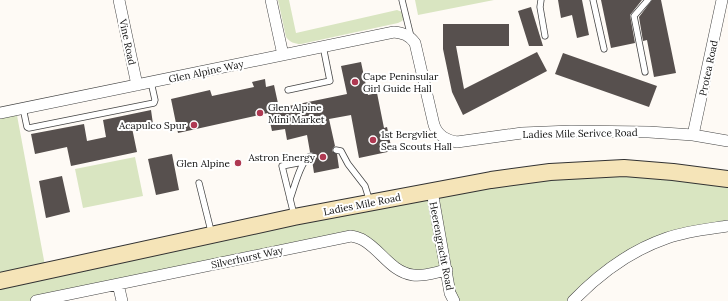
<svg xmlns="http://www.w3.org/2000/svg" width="728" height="301" viewBox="0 0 728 301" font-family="Lora,serif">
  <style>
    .green { fill: #d9e5c1 }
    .building { fill: #57504e }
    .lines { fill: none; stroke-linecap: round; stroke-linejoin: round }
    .service-casing { stroke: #434343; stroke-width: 7 }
    .minor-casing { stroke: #434343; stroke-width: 12 }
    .secondary-casing { stroke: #323232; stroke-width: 18 }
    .service { stroke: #fff; stroke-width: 5.5 }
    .minor { stroke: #fff; stroke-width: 11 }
    .secondary { stroke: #f5e4b8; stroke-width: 16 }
    .poi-dot { fill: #af3952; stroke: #fff; stroke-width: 1.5 }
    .labels { text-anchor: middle; stroke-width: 4; stroke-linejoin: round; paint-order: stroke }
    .street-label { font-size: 10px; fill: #101010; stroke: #fff }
    .poi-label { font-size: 10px; fill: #101010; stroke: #fff; text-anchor: start }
  </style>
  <rect width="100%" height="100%" fill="#fefaf5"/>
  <path class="green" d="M278 0H289L296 33 397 10 402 12 404 18 402 21 398 23 301 44C294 44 290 42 286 37Z
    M415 0H494L418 15Z
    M16 110 46 271 550 172 728 179V226L636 252 573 301H454L446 270 415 276 362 239 36 301H0V113Z
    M135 157 143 196 83 208 75 169Z"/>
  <path class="building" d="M558 0H582L589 35 577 38 572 15 561 18Z
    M601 0H642L630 15 635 43 611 48Z
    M652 0H661L676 73 654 77 647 40 643 41 639 17Z
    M531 7 543 46H529L518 11Z
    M443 24H509V46H456L464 89 537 52 547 71 463 115 452 92 443 49Z
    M563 53 657 86 649 107 555 74Z
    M361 62 368 95 377 93 384 128 387 127 392 151 359 158 351 115 329 119 335 146 333 148 332 151 337 154 339 168 314 173 312 160 314 158 315 156 313 153 310 152 307 135 287 140 285 129 272 131 268 113 178 133 171 99 210 90 212 96 254 87 252 82 265 79 266 87 274 85 279 108 347 94 341 66Z
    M151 110 153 124 132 128 137 152 71 166 67 147 35 154 31 134 84 124 87 141 106 137 103 120Z
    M172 154 179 190 156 195 148 159Z
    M62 176 70 212 46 218 39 181Z"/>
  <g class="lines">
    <g class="service-casing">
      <path id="service" d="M402 0 411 37
        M541 0 540 7 545 36
        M593 0 604 49
        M645 72 634 16 648 0
        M288 90 330 81 323 46
        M23 108 27 127 29 128 154 103 155 100 151 82
        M336 150 341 151 348 164 365 186 370 202
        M199 183 212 235
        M290 199C294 189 301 158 311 156
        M294 215 282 166 303 162"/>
    </g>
    <g class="minor-casing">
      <path id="minor" d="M119 0 137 85
        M271 0 283 55
        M0 113 394 32C403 33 409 35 415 43L434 125C438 136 446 140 457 142L522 133 571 131 649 132 693 135 728 141
        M693 135 722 0
        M432 191 450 293 454 301
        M118 284 122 301
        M36 301 351 236C355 237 360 238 363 240 381 250 391 272 413 275 423 277 436 272 447 270
        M573 301C599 274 632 250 667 238 687 231 708 229 728 226"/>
    </g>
    <g class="secondary-casing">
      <path id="secondary" d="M0 281 294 217 491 180 550 172 624 168 673 172 728 179"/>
    </g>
    <use href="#service" class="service"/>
    <use href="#minor" class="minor"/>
    <use href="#secondary" class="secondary"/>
  </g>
  <g class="poi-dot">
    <circle cx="355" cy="82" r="4"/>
    <circle cx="260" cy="113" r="4"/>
    <circle cx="194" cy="125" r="4"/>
    <circle cx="373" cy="140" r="4"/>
    <circle cx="323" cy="157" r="4"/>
    <circle cx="238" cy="163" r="4"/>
  </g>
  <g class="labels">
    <g class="street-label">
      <text transform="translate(128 42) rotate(78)" y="4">Vine Road</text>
      <text transform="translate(708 68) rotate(-78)" y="4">Protea Road</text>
      <text transform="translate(206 71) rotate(-12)" y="4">Glen Alpine Way</text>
      <text transform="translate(580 133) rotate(-1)" y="4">Ladies Mile Serivce Road</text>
      <text transform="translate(362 204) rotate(-11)" y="4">Ladies Mile Road</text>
      <text transform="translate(442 246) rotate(79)" y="4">Heerengracht Road</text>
      <text transform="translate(247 257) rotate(-12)" y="4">Silverhurst Way</text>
    </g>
    <g class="poi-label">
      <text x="363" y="80">Cape Peninsular<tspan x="363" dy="12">Girl Guide Hall</tspan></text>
      <text x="268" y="111">Glen Alpine<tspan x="268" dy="12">Mini Market</tspan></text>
      <text x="186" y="129" text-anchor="end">Acapulco Spur</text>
      <text x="381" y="138">1st Bergvliet<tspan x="381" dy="12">Sea Scouts Hall</tspan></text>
      <text x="315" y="161" text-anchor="end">Astron Energy</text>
      <text x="230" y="167" text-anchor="end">Glen Alpine</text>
    </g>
  </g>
</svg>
